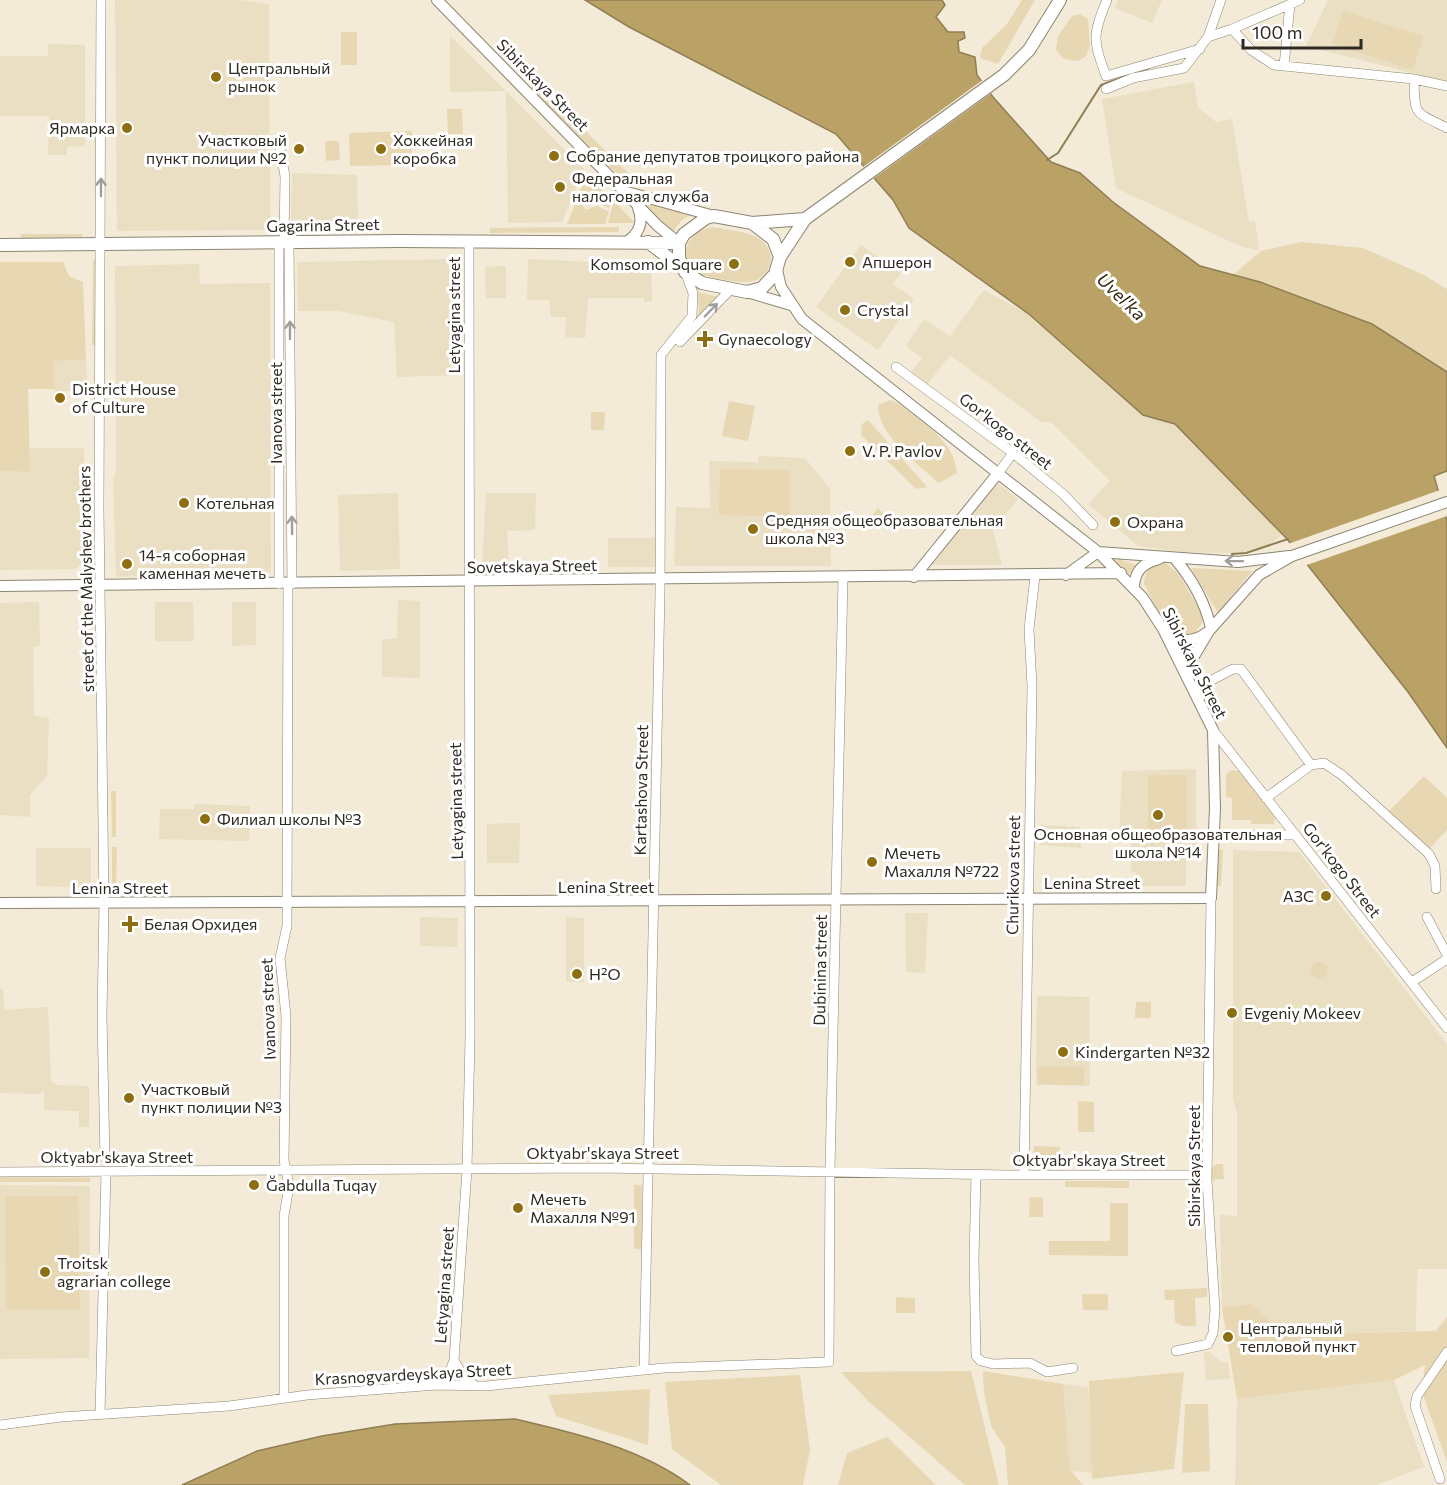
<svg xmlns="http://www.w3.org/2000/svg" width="1447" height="1485" viewBox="0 0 1447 1485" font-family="Commissioner,sans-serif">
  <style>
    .built { fill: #eadec3 }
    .green { fill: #e7d7b2 }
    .water { fill: #baa267; stroke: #907e53; stroke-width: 1.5 }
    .pier { fill: #f3ebd7 }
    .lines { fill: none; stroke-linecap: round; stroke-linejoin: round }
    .stream { stroke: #907e53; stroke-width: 2 }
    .minor-casing { stroke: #8c8572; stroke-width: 10 }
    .tertiary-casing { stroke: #8c8572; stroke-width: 12 }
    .secondary-casing { stroke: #8c8572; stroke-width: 14 }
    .minor { stroke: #fff; stroke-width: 9 }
    .tertiary { stroke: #fff; stroke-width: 10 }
    .secondary { stroke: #fff; stroke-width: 12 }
    .oneway { stroke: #a19f9c }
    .poi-dot { fill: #8d6f12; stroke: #fff; stroke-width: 2 }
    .labels { text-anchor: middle; stroke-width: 6; stroke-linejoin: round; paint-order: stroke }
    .poi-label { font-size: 16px; fill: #2e2a23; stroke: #fff; text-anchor: start }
    .street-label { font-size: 16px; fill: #2e2a23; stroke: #fff }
    .water-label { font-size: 18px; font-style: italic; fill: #34290e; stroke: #fff }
  </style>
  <rect width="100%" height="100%" fill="#f3ebd7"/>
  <path class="built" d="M115 0H238L269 4 270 230 117 231Z
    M1118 0H1162L1152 23 1115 8Z
    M1328 0H1447V82L1306 46Z
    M450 36 506 91 584 169 562 222 508 223 506 91 450 92Z
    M48 44 85 45V146L67 147V155H48L49 116H0V56H48Z
    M1194 82 1198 108 1216 122 1232 119 1249 222 1255 221 1259 250 1242 247 1116 188 1102 99Z
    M292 173 357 175 358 224 291 226Z
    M861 245 901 273 893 284 914 299 878 350 816 307Z
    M456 259V375L397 377 394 322 338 311H298L297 262Z
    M528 259 651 265 652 301 644 302V298H588L585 338 565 337 566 317H551L549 300H527Z
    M199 264 200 284 270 283 271 572 116 577 113 480 116 471 115 266Z
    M506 266V298H486L485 267Z
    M984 290 1030 315 1143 415 1175 424 1283 534 1271 544 1238 553 1182 552 1138 546 1088 504 1110 481 1051 422H1041L950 355 926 386 910 374 922 358 906 346 924 319 950 336Z
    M86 360 88 391H54L53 361Z
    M30 448H84L85 560 76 569 0 570V471L30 472Z
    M759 456 805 458 830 489 831 566H674L676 507 710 508 709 461 758 462Z
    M996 482 1018 499 993 530 1002 565H927Z
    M398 493 400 569 340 571 338 495Z
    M486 493H536L535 530 507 531 509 567 482 568Z
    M608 538H655L656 567H608Z
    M398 600 420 601V678L382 677V640L397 638Z
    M39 602 40 646 33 647 34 716 49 718 47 776 30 795V817L0 815V603Z
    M155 602H193L194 641H155Z
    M232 602H256V645L232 646Z
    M1196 769V854H1186V886H1136V872L1131 871V840L1119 839 1122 771Z
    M195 804 250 806 249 841 159 839 160 809H194Z
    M520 823 519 863H487V824Z
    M1040 825 1080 827 1081 848 1040 845Z
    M36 848H91V888L36 886Z
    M1233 850 1299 852 1447 1044V1269H1417L1416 1331 1283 1335 1251 1305 1222 1308 1220 1215 1237 1216V1113L1233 1099Z
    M905 913H928L925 973 906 972Z
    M420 917 458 918 457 947 420 946Z
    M566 917 584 918V982H566Z
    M0 989H3L4 1010 48 1007 51 1081 57 1085 89 1086V1127H79V1111L44 1110V1091L40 1094 0 1093Z
    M1037 996 1089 997 1090 1086 1036 1085Z
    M0 1185 90 1186 89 1358 0 1359Z
    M1204 1352H1209L1223 1363 1228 1362 1230 1379 1206 1380Z
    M1394 1380 1424 1467 1376 1485H1235L1237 1399Z
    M1063 1384 1088 1387 1094 1473 1070 1471Z"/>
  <path class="green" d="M1022 0H1035L998 64 980 58 982 48 1007 24Z
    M1343 11 1423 36 1413 70 1332 44Z
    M1080 14 1088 19 1090 46 1086 56 1078 61 1064 59 1056 50 1058 36 1072 16Z
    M341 32H357V65H341Z
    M536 82 633 178 627 184 530 88Z
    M447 109H462L463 134H448Z
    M412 131V165L350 166 349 133Z
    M325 141H339L340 160 326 161Z
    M587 174 612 199 609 208 598 203 594 195 578 196Z
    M577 199 586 210 597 206 609 212 605 224H567Z
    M636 200 695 212 681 221 670 235Z
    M614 201 635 223H608Z
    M619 227V232L490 233V228Z
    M713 227C735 232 768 230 771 259 766 288 743 283 720 279 711 277 701 276 694 270 675 252 693 229 713 227Z
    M21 234H82V237L21 238Z
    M1301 242 1363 248 1424 275 1447 289V372L1372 324 1260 282 1232 276 1261 251Z
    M93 260H98L97 345H92Z
    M0 262H63L69 276 83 282 86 360 54 361V389H28L30 472 0 471Z
    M694 291 719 297 697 318C700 307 700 301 694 291Z
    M890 400 899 404C923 423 954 440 957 473L939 483C917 463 878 436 878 405Z
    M729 401 755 406 748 441 722 436Z
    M591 412H605L604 430H591Z
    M868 420 927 487 916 489 861 435 862 424Z
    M720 469 790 470V516L719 515Z
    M878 508 893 522 887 527 873 514Z
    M1118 559 1136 565 1138 568 1132 577 1114 561Z
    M1164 562 1178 573 1203 615 1202 623 1193 635C1167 640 1155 603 1144 584 1145 570 1150 564 1164 562Z
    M1191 568 1252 571 1218 613Z
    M1232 770 1239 771 1276 816 1274 824H1251V820H1232V798L1226 797V774Z
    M1148 775H1187V838H1148Z
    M1424 776 1447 798V830L1429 849 1389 811Z
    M111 791H116V837H112Z
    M112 847H117L116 884 112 885Z
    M1219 850H1223L1221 886H1217Z
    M1311 970a8 8 0 1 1 16 0a8 8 0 1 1-16 0Z
    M1136 1002H1151V1018H1135Z
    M1038 1067H1084V1085L1038 1084Z
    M1078 1101 1094 1102V1132H1078Z
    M1034 1146 1060 1147 1059 1166H1033Z
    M1217 1164H1223L1224 1179H1215V1183L1212 1179V1168Z
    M0 1177 90 1178V1182H0Z
    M1065 1181H1129V1188L1065 1187Z
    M634 1185H642V1249H634Z
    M5 1196H78L80 1309 6 1310Z
    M1030 1197 1043 1198V1217H1029Z
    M1110 1203H1128V1256L1049 1255V1241H1110Z
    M1207 1288V1297L1195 1298 1196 1326H1183L1175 1322 1174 1300H1165L1164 1290Z
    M1082 1294H1108V1310H1083Z
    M896 1297 915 1298V1313H896Z
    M1251 1304 1283 1335 1436 1331 1447 1317V1462L1422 1392 1425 1365 1394 1380 1237 1399 1222 1308Z
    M971 1371 999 1485H965L868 1401 841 1372Z
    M983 1371 1063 1384 1070 1470 1083 1485H1008L1005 1447 991 1426 984 1393Z
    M1184 1372 1174 1469 1092 1479 1089 1381Z
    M800 1375 810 1450 803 1485H721L672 1449 665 1382Z
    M650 1389 648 1445 556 1416 548 1395Z
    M1185 1404H1208L1210 1471 1182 1473Z
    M887 1437 936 1485H838L847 1453Z"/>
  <path class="water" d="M585 0H942L945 5 936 17 948 32H964L965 38 958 41 959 52 975 57 977 75 993 97 1051 162 1080 173 1113 202 1200 266 1260 282 1372 324 1447 372V471L1434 476 1447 521V748L1408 692 1287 539 1175 424 1143 415 1030 315 909 228 893 200 836 134 629 27Z
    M515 1419C575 1433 640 1448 690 1485H182L257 1451 322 1436 395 1424Z"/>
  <path class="pier" d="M984 79 993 92 873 179 863 167Z
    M1440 490 1447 516 1304 566 1288 544Z"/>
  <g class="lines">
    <path class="stream" d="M1134 73 1149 68
      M1047 160 1058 153 1101 85 1123 77
      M1233 559 1232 554 1246 553 1288 539"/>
    <g class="minor-casing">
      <path id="minor" d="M101 0 99 510 104 903 102 1016 105 1158
        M1107 0C1092 36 1093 40 1106 76L1200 49
        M1232 29 1300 0
        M1208 37 1221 0
        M1284 66 1290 4
        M1414 79C1415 116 1413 111 1447 128
        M1106 89 1133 78 1184 68 1208 37 1232 29 1251 50 1274 65 1414 79 1447 86
        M280 148 285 176 284 242
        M469 241 470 1038 467 1169 454 1360 464 1378 473 1384
        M289 242 292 584
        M680 342 731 289
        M896 367 1013 453 1063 494 1093 525
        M999 472 1013 453
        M279 584V242
        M1193 690 1233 669H1241L1311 765 1324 763 1342 775 1429 854 1435 866 1436 889
        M1213 730 1447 1028
        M1266 798 1311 765
        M1214 835H1296
        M1427 917 1447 955
        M1412 982 1447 959
        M0 1172 601 1168 1008 1175H1207
        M976 1174 974 1260 976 1356 981 1361 993 1364 1030 1363 1047 1372 1073 1368
        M1024 1175 1032 686 1029 629 1035 576
        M1176 1351 1208 1344 1213 1333 1215 1310 1207 1180 1211 898
        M644 1370 660 593 661 355 692 316 693 293 685 272
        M438 1384 449 1374 454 1360
        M284 1398V1216L289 1186 284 1160 286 1016 280 958 287 926 288 584
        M100 1414 106 1172
        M0 1425 61 1417 229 1406 307 1395 437 1385 486 1386 664 1368 829 1362 830 1170 843 578
        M1440 1479 1415 1406 1417 1396 1447 1352"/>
    </g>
    <g class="tertiary-casing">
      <path id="tertiary" d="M437 0 658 226 679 243
        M627 192 714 216
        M625 243C639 234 644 223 638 208
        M747 292 791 305
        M1175 559C1193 580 1205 602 1211 628
        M1066 575 1098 552 1238 562 1289 556
        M914 577 999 472
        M1134 585C1136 569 1144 563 1159 559
        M0 586 1121 573
        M1164 630C1178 641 1191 644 1206 633
        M1188 677 1190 663 1209 631 1259 575 1292 556 1447 502
        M0 903 1211 898 1215 808 1213 730 1163 629 1143 598 1098 552 802 319 781 287 777 270"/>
    </g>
    <g class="secondary-casing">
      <path id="secondary" d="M805 219 752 223 714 216 706 218 684 234 679 243V258L685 272 702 283 747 292 762 288 775 274 780 257 805 219 1004 75 1029 50 1060 0
        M752 223 773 239 780 257
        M648 242 682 268
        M0 245 399 241 679 243"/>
    </g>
    <use href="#minor" class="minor"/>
    <use href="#tertiary" class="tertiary"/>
    <use href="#secondary" class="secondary"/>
  </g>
  <defs><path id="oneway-shaft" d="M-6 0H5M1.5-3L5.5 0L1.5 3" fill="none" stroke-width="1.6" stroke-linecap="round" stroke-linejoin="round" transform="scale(1.5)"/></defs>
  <g class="oneway">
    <use href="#oneway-shaft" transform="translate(101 187) rotate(-90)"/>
    <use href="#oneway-shaft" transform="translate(711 310) rotate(-46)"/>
    <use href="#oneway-shaft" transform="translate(290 330) rotate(-90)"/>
    <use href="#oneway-shaft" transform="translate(292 525) rotate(-91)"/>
    <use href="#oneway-shaft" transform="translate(1234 561) rotate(-179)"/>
  </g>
  <g class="poi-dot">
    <circle cx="216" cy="77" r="6"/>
    <circle cx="127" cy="128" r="6"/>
    <circle cx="299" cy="149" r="6"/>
    <circle cx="381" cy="149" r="6"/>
    <circle cx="554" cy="156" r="6"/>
    <circle cx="560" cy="187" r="6"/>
    <circle cx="850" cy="262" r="6"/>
    <circle cx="734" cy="264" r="6"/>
    <circle cx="845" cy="310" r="6"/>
    <path d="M702 330h6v6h6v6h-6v6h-6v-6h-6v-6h6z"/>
    <circle cx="60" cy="398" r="6"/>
    <circle cx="850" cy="451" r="6"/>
    <circle cx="184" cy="503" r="6"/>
    <circle cx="1115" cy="522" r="6"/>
    <circle cx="753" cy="529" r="6"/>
    <circle cx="127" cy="564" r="6"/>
    <circle cx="1158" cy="815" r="6"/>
    <circle cx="205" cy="819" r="6"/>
    <circle cx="872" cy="862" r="6"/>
    <circle cx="1326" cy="896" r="6"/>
    <path d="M127 915h6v6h6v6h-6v6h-6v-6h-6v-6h6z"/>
    <circle cx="577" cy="974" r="6"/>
    <circle cx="1232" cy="1013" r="6"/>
    <circle cx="1063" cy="1052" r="6"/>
    <circle cx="129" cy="1098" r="6"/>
    <circle cx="254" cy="1185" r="6"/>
    <circle cx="518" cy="1208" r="6"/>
    <circle cx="45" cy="1272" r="6"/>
    <circle cx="1228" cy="1337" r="6"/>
  </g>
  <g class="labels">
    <g class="poi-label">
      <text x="228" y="74">Центральный<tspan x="228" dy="18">рынок</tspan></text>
      <text x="115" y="134" text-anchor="end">Ярмарка</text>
      <text x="287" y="146" text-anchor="end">Участковый<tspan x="287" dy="18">пункт полиции №2</tspan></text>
      <text x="393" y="146">Хоккейная<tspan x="393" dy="18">коробка</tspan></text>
      <text x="566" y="162">Собрание депутатов троицкого района</text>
      <text x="572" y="184">Федеральная<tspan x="572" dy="18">налоговая служба</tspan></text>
      <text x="862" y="268">Апшерон</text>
      <text x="722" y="270" text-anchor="end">Komsomol Square</text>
      <text x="857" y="316">Crystal</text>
      <text x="718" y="345">Gynaecology</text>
      <text x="72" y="395">District House<tspan x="72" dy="18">of Culture</tspan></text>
      <text x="862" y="457">V. P. Pavlov</text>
      <text x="196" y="509">Котельная</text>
      <text x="765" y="526">Средняя общеобразовательная<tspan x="765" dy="18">школа №3</tspan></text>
      <text x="1127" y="528">Охрана</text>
      <text x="139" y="561">14-я соборная<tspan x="139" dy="18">каменная мечеть</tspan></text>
      <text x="217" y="825">Филиал школы №3</text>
      <text x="1158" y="840" text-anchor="middle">Основная общеобразовательная<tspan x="1158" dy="18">школа №14</tspan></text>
      <text x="884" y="859">Мечеть<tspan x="884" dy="18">Махалля №722</tspan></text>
      <text x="1314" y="902" text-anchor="end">АЗС</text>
      <text x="144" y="930">Белая Орхидея</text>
      <text x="589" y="980">H²O</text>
      <text x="1244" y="1019">Evgeniy Mokeev</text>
      <text x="1075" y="1058">Kindergarten №32</text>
      <text x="141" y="1095">Участковый<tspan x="141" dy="18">пункт полиции №3</tspan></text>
      <text x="266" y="1191">Ğabdulla Tuqay</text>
      <text x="530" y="1205">Мечеть<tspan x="530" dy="18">Махалля №91</tspan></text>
      <text x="57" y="1269">Troitsk<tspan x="57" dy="18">agrarian college</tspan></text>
      <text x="1240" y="1334">Центральный<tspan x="1240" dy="18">тепловой пункт</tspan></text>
    </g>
    <g class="street-label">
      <text transform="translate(543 85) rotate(45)" y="6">Sibirskaya Street</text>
      <text transform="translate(323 225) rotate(-1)" y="6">Gagarina Street</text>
      <text transform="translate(454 315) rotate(-90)" y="6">Letyagina street</text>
      <text transform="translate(276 413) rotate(-90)" y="6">Ivanova street</text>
      <text transform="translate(1006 431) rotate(38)" y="6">Gor'kogo street</text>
      <text transform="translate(532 566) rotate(-1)" y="6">Sovetskaya Street</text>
      <text transform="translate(86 579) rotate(-91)" y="6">street of the Malyshev brothers</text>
      <text transform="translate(1195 663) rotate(63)" y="6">Sibirskaya Street</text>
      <text transform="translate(641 790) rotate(-89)" y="6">Kartashova Street</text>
      <text transform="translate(456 801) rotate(-91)" y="6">Letyagina street</text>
      <text transform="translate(1342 870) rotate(52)" y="6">Gor'kogo Street</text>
      <text transform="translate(1013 875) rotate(-89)" y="6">Churikova street</text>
      <text x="1092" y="889">Lenina Street</text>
      <text x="606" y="893">Lenina Street</text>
      <text x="120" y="894">Lenina Street</text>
      <text transform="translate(820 970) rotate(-89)" y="6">Dubinina street</text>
      <text transform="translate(268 1009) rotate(-92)" y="6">Ivanova street</text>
      <text x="603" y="1159">Oktyabr'skaya Street</text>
      <text x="117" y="1163">Oktyabr'skaya Street</text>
      <text x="1089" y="1166">Oktyabr'skaya Street</text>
      <text transform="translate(1194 1166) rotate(-90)" y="6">Sibirskaya Street</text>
      <text transform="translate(444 1285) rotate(-86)" y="6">Letyagina street</text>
      <text transform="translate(413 1374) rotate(-3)" y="6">Krasnogvardeyskaya Street</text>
    </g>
    <g class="water-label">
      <text transform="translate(1121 297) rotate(44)" y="6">Uvel'ka</text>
    </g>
  </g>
  <path d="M1243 39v9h118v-9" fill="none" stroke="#2e2a23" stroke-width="3"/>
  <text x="1252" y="39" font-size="18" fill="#2e2a23" stroke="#ffffff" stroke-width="4.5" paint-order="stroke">100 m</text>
</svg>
